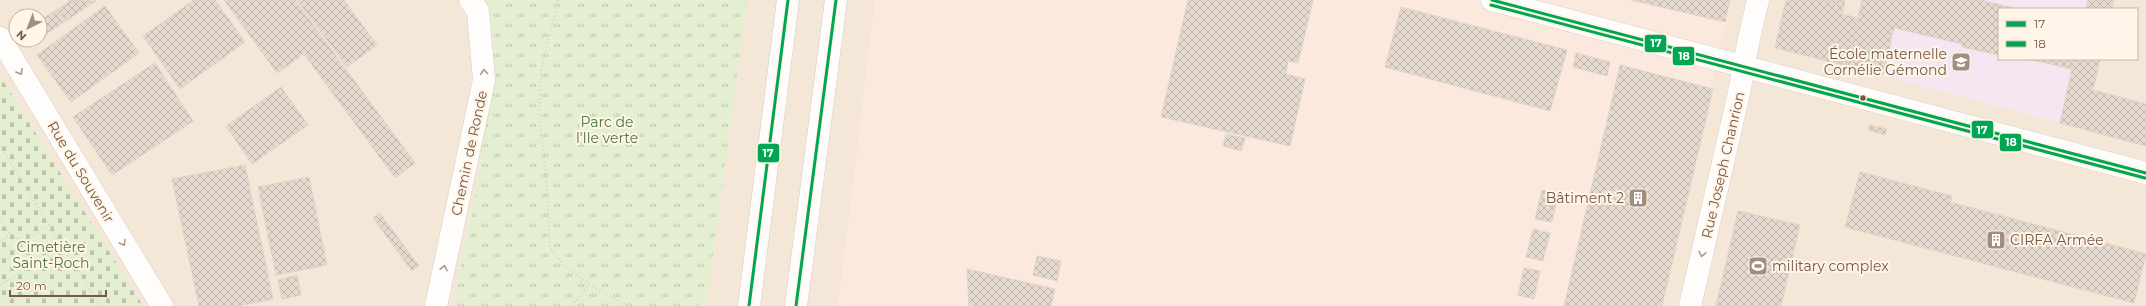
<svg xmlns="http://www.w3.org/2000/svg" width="2146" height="306" viewBox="0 0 2146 306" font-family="Montserrat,sans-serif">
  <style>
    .residential { fill: #f4e7d7; fill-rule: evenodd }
    .commercial { fill: #fce9dd }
    .education { fill: #f4e7f2 }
    .grass { fill: url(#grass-tufts) }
    .cemetery { fill: url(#cemetery-stones) }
    .building { fill: url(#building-cross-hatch); stroke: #e1d4c9 }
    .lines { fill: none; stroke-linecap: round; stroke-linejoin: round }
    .street-casing { stroke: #d9cfc5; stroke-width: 23 }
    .secondary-casing { stroke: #d8cdc3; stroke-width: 23 }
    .path { stroke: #dcd3ce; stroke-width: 2.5; stroke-dasharray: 1 3; stroke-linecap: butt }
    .street { stroke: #fefdfb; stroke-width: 22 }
    .secondary { stroke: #fefdfb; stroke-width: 22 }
    .bus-1-casing { stroke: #fff6e9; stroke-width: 6 }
    .bus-2-casing { stroke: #fff6e9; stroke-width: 6 }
    .bus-1 { stroke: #00a651; stroke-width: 3 }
    .bus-2 { stroke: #00a651; stroke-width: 3 }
    .oneway { stroke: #ae998e }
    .bus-dot { fill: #785745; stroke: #fff6e9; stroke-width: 1.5 }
    .labels { text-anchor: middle; stroke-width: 4; stroke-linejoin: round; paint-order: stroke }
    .poi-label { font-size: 14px; fill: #785745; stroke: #fff6e9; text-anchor: end }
    .park-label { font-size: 14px; fill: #4c793a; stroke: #fff6e9 }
    .street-label { font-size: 14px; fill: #785745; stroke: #fff6e9 }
    .line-badge { stroke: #fff6e9; stroke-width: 1.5 }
    .badge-label { font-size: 11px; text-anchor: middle; font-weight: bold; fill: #fff }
  </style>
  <defs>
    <pattern id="grass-tufts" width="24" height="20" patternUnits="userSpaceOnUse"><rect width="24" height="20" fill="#e3efd0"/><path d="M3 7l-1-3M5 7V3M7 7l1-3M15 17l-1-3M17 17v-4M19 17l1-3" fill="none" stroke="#bdc4ab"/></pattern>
    <pattern id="cemetery-stones" width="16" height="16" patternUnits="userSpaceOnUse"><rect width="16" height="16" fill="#e3efd0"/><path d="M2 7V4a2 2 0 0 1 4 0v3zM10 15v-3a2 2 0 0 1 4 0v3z" fill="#bdc4ab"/></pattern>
    <pattern id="building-cross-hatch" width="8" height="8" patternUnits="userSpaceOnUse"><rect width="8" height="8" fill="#e4dacf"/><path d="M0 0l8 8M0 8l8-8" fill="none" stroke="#beb4aa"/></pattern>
  </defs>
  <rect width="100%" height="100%" fill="#f8f2e7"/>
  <path class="residential" d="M0 0H2146V306H0ZM1999 9H2137V59H1999ZM16 16H40V40H16Z"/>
  <path class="commercial" d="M875 0H1731L1661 306H838Z"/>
  <path class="education" d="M1862 0H2088L2086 9H1999V59H2074L2060 123 1847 66Z"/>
  <path class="grass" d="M484 0H747L707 300 697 306H453L478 182 495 43Z"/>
  <path class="cemetery" d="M0 76 143 306H0Z"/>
  <path class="building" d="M67 0 96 1 40 38V21L47 28 63 17 58 9 69 2Z
    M194 0H215L245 42 180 89 143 36Z
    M224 0H295L415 163 395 178 304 54 277 73Z
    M297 0H344L377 45 347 67Z
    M1188 0H1313L1298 63 1288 61 1286 74 1305 79 1290 146 1161 117Z
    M1631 0H1730L1725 22Z
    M1786 0H1820L1844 6 1842 14 1858 18 1847 66 1775 48Z
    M1820 0H1845L1844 6Z
    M1862 0H1980L2014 8 1999 9V55L1962 47V44L1895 28 1891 37H1892L1883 75 1847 66Z
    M2088 0H2114L2112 9H2086Z
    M105 6 139 53 71 102 37 55Z
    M1401 7 1567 50 1550 111 1385 67Z
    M58 9 63 17 47 28 41 20Z
    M1576 53 1610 62 1607 76 1573 67Z
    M2028 59H2074L2072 69Z
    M2074 59H2100L2093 90 2146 104V146L2060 123Z
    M155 63 193 121 112 175 73 117Z
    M1620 65 1713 89 1662 306H1564Z
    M281 87 308 125 252 164 226 126Z
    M1869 125 1887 129 1885 135 1868 130Z
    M1226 134 1245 138 1241 151 1223 146Z
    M245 165 273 299 238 306H199L172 179Z
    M1860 172 1952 196 1950 202 2146 254 2134 303 1845 227Z
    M309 177 327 265 276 275 258 187Z
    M1542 190 1558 194 1552 222 1535 219Z
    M1738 211 1800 225 1781 306H1716Z
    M380 213 419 266 412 271 373 218Z
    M1533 229 1550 233 1543 261 1526 257Z
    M1037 256 1061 261 1057 281 1033 275Z
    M1524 268 1540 271 1534 299 1518 295Z
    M967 269 1055 289 1051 306H969Z
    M297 275 301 295 282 299 278 280Z"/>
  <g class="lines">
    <g class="street-casing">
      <path id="street" d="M1492 0 2146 173
        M0 38 162 306
        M436 306 484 80 478 11 470 0
        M1690 306 1739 93 1748 43 1758 0"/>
    </g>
    <g class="secondary-casing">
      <path id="secondary" d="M749 306 788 0
        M796 306 836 0"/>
    </g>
    <path class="path" d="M558 0 541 70 539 118 546 174 550 248 563 265 589 284 627 306
      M0 146 100 306
      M0 219 10 235
      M0 241 10 235 24 241 49 226
      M0 285 62 247
      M572 306 589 284"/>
    <use href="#street" class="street"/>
    <use href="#secondary" class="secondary"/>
    <g class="bus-1-casing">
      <path id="bus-1" d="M1492 0 2146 173
        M749 306 788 0
        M796 306 836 0"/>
    </g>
    <g class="bus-2-casing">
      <path id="bus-2" d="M1491 5 2145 178"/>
    </g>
    <use href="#bus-1" class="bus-1"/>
    <use href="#bus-2" class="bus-2"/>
  </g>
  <defs><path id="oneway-chevron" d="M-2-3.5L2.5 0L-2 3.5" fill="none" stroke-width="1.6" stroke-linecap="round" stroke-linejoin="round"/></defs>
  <g class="oneway">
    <use href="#oneway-chevron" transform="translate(20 72) rotate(59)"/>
    <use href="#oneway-chevron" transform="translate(484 72) rotate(-95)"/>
    <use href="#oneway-chevron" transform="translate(123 243) rotate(59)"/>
    <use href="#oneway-chevron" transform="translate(1702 254) rotate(103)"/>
    <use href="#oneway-chevron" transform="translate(444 268) rotate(-78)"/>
  </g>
  <defs>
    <g id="school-square" transform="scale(1)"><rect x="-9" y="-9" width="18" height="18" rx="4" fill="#a58d7e" stroke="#fff6e9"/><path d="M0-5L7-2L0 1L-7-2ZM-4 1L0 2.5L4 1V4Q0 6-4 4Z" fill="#fff"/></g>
    <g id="building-square" transform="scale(1)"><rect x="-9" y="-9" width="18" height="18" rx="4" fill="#a58d7e" stroke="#fff6e9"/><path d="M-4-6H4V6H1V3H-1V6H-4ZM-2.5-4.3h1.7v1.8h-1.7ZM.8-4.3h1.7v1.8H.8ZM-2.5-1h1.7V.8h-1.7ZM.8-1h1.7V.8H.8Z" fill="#fff"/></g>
    <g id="stadium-square" transform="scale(1)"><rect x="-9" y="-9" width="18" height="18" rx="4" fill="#a58d7e" stroke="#fff6e9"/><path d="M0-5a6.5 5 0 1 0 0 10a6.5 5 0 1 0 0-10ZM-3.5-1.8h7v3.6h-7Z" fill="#fff"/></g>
  </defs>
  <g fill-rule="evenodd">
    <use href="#school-square" x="1961" y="62"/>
    <use href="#building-square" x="1638" y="198"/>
    <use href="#building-square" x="1996" y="240"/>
    <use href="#stadium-square" x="1758" y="266"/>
  </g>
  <circle class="bus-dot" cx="1863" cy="98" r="3.5"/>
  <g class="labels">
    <g class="poi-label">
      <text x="1947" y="59">École maternelle<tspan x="1947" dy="16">Cornélie Gémond</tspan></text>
      <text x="1624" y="203">Bâtiment 2</text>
      <text x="2010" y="245" text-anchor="start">CIRFA Armée</text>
      <text x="1772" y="271" text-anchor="start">military complex</text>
    </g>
    <g class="park-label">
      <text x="607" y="127">Parc de<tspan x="607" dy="16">l'Ile verte</tspan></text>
      <text x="51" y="252">Cimetière<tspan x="51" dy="16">Saint-Roch</tspan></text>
    </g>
    <g class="street-label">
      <text transform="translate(469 153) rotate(-78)" y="5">Chemin de Ronde</text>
      <text transform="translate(1723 165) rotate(-77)" y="5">Rue Joseph Chanrion</text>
      <text transform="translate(81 172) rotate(59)" y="5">Rue du Souvenir</text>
    </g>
  </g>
  <g class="line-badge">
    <rect x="1644" y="34" width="23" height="19" rx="4" fill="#00a651"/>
    <rect x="1672" y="46" width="23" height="20" rx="4" fill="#00a651"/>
    <rect x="1971" y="120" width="23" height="19" rx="4" fill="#00a651"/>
    <rect x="1999" y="133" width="23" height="19" rx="4" fill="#00a651"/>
    <rect x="757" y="143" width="23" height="20" rx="4" fill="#00a651"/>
  </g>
  <g class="badge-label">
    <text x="1656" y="47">17</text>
    <text x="1684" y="60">18</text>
    <text x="1982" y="134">17</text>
    <text x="2011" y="146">18</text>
    <text x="768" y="157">17</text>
  </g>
  <rect x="1998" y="8" width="140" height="52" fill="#fff6e9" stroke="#c9b6a7"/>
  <rect x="2006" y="21" width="20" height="6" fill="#00a651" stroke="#c9b6a7"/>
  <text x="2034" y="28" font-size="12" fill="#785745">17</text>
  <rect x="2006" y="41" width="20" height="6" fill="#00a651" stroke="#c9b6a7"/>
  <text x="2034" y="48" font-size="12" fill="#785745">18</text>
  <g transform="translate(28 28) rotate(222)"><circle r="19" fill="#fff6e9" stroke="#c9b6a7"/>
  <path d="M0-3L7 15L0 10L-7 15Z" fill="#a58d7e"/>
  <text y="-6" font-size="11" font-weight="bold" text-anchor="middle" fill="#785745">N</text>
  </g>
  <path d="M10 290v6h96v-6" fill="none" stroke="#785745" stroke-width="2"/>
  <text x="16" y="290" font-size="12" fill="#785745" stroke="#fff6e9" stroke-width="3" paint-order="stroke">20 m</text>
</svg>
